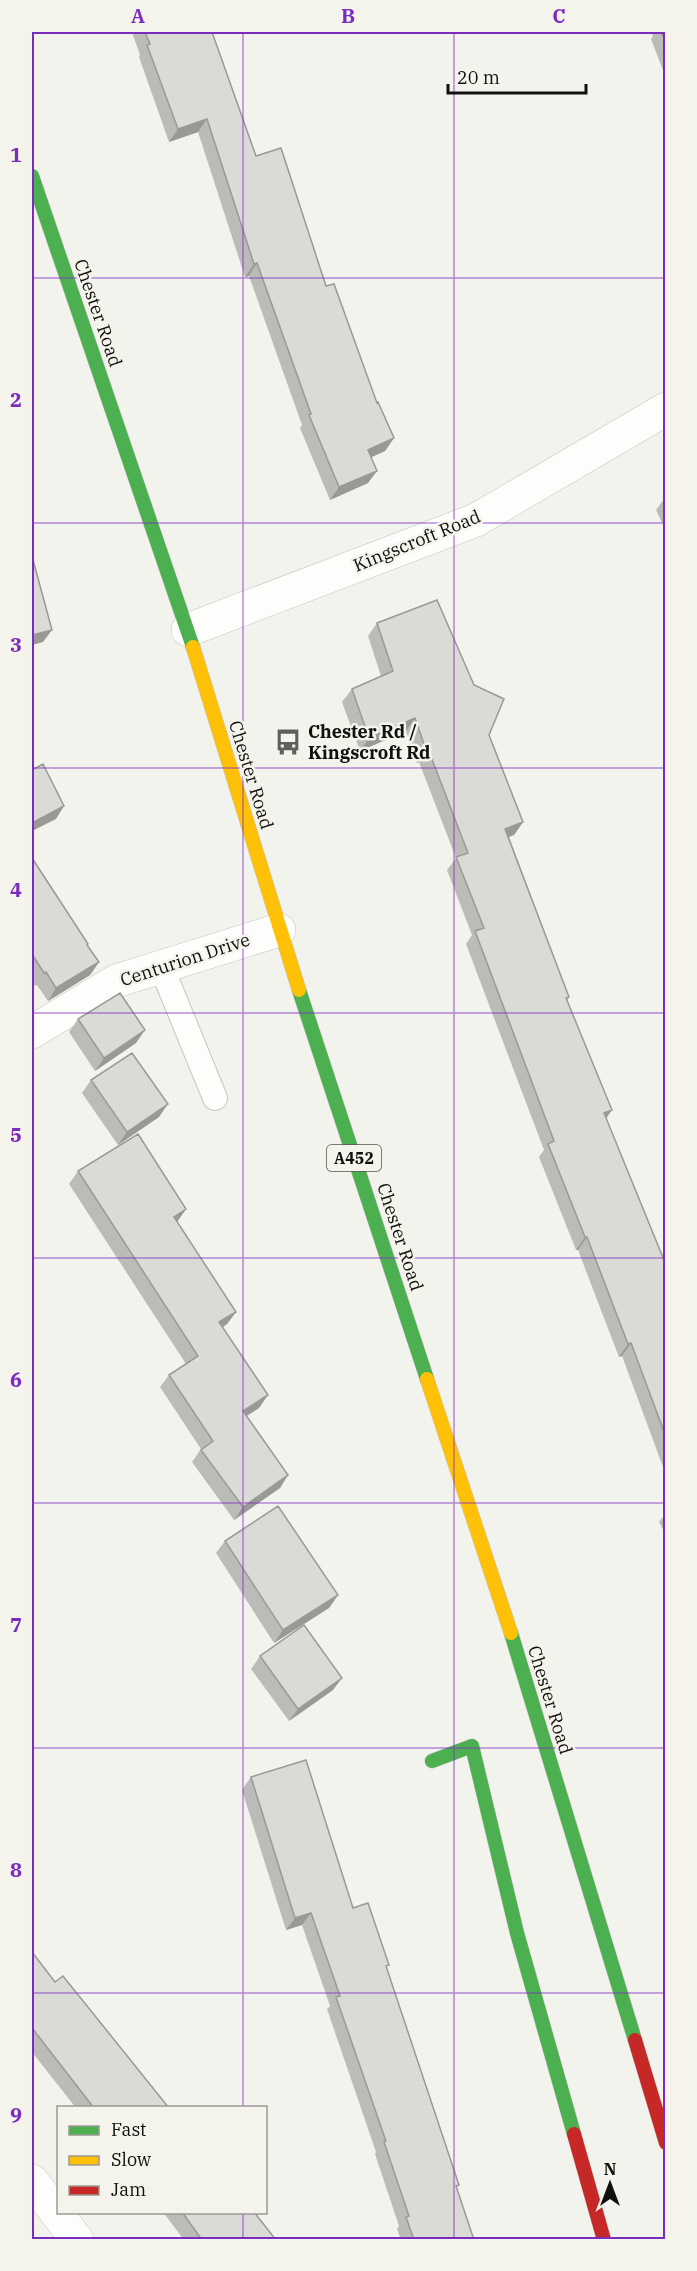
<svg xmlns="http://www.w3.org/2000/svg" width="697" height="2271" viewBox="0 0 697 2271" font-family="'IBM Plex Serif',serif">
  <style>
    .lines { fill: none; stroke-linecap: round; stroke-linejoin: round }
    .lane-casing { stroke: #c5c5c1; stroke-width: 26 }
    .street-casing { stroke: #c5c5c1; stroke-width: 34 }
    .fast-casing { stroke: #c5c5c1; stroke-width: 15 }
    .slow-casing { stroke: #c5c5c1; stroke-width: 15 }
    .jam-casing { stroke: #c5c5c1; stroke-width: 15 }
    .lane { stroke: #fdfdfc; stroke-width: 24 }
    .street { stroke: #fdfdfc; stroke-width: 33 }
    .fast { stroke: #4caf50; stroke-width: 14 }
    .slow { stroke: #ffc107; stroke-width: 14 }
    .jam { stroke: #c62828; stroke-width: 14 }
    .wall { fill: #bbbbb8 }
    .shaded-wall { fill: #999996 }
    .building { fill: #dadad6; stroke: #999996; stroke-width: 1.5 }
    .grid { fill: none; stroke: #7b2cbf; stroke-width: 1.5; stroke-opacity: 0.55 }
    .labels { text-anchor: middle; stroke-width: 5; stroke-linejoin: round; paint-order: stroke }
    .shield { fill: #f5f4ec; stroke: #555451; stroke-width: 1.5 }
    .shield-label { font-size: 16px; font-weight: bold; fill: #11100e }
    .street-label { font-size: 18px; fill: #11100e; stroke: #f5f4ec }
    .poi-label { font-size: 18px; font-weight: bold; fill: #11100e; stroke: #f5f4ec; text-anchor: start }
    .neatline { fill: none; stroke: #7b2cbf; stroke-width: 2 }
    .grid-label { font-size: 20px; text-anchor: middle; font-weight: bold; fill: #7b2cbf }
  </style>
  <rect width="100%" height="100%" fill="#f3f3ee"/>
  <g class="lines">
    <g class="lane-casing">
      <path id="lane" d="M161 966 215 1098"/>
    </g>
    <g class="street-casing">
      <path id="street" d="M188 630 476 520 666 409
        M32 1032 116 981 279 930
        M32 2181 77 2240"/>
    </g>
    <g class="fast-casing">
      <path id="fast" d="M32 176 193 647
        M299 990 427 1379
        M511 1633 635 2040
        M432 1761 472 1746 517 1933 574 2134"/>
    </g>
    <g class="slow-casing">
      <path id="slow" d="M193 647 299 990
        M427 1379 511 1633"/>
    </g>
    <g class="jam-casing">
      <path id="jam" d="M635 2040 666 2143
        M574 2134 604 2240"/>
    </g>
    <use href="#lane" class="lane"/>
    <use href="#street" class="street"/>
    <use href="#fast" class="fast"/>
    <use href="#slow" class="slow"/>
    <use href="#jam" class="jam"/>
  </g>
  <path class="wall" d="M132 32H212L256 156 326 286 377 403 394 438 385 451 371 457 368 483 330 500 300 428 302 425 249 276 245 277 198 132 169 142 139 57 140 55Z
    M651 32H666V78L651 39 653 36Z
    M666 498V531L656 510 664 499Z
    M377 623 489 735 523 822 514 835 509 837 569 997 567 1001 606 1118 666 1265V1475L622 1356 619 1357 578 1250H576L539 1157 544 1150 466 944 472 935 447 870 456 858 419 762 417 763 406 731 360 751 342 702 352 689 381 676 368 636Z
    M32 858 88 944 87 945 99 962 90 975 48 1001 37 985 35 986 32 980Z
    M78 1019 136 1043 95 1071 69 1032Z
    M91 1080 159 1117 118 1145 82 1093Z
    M78 1171 186 1209 177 1222 236 1312 227 1324 223 1327 259 1408 246 1416 288 1475 280 1488 234 1520 192 1462 201 1449 160 1387 169 1375 186 1364 69 1184Z
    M666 1513V1535L659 1522Z
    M225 1541 338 1595 329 1608 274 1643 216 1553Z
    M260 1656 333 1690 289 1721 251 1669Z
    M251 1777 353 1908 386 1969 459 2185 456 2188 474 2240H401L397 2229 399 2226 375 2154 376 2152 327 2009 330 2006 302 1925 286 1930 242 1790Z
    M32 1952 55 1982 169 2108H76L32 2052Z
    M163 2212H254L276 2240H184Z"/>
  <path class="shaded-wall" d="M207 119 198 132 169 142 178 129Z
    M257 263 249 276 245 277 254 264Z
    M394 438 385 451 359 463 368 450Z
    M377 471 368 483 330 500 339 487Z
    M52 630 43 642 32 645V635Z
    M415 718 406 731 360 751 369 738Z
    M428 749 419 762 417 763 426 750Z
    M64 806 56 819 32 831V823Z
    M523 822 514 835 496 842 505 829Z
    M99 962 90 975 48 1001 56 988Z
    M145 1030 136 1043 95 1071 104 1058Z
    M168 1104 159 1117 118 1145 127 1132Z
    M612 1110 603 1123 604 1113Z
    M186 1209 177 1222 174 1217Z
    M585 1237H587L578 1250H576Z
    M236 1312 227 1324 211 1335 219 1322Z
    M631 1343 622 1356 619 1357 628 1344Z
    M268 1395 259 1408 234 1424 243 1411Z
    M288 1475 280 1488 234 1520 243 1507Z
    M338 1595 329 1608 274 1643 283 1630Z
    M342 1678 333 1690 289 1721 298 1709Z
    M311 1913 302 1925 286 1930 295 1918Z"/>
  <path class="building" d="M145 32H212L256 156 281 148 326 286 334 284 377 403 378 402 394 438 368 450 377 471 339 487 309 415 311 414 257 263 254 264 207 119 178 129 147 45 150 44Z
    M661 32H666V42Z
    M32 556 52 630 32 635Z
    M437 600 474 685 504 699 489 735 523 822 505 829 569 997 566 998 612 1110 604 1113 666 1265V1437L631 1343 628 1344 587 1237H585L548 1144 554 1141 475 931 484 928 456 857 468 853 428 749 426 750 415 718 369 738 352 689 393 671 377 623Z
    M43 764 64 806 32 823V770Z
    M32 858 88 944 87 945 99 962 56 988 46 972 44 973 32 954Z
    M120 993 145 1030 104 1058 78 1019Z
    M132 1053 168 1104 127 1132 91 1080Z
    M138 1134 186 1209 174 1217 236 1312 219 1322 268 1395 243 1411 288 1475 243 1507 201 1450 213 1441 169 1375 198 1356 78 1171Z
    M278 1506 338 1595 283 1630 225 1541Z
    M304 1625 342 1678 298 1709 260 1656Z
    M306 1760 353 1908 368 1903 389 1965 386 1966 459 2185 456 2186 474 2240H414L406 2217 409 2216 384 2142 386 2141 336 1997 340 1996 311 1913 295 1918 251 1777Z
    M32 1952 55 1982 63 1976 169 2108H94L32 2028Z
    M182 2212H254L276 2240H202Z"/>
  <path class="grid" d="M243 32V2108M454 32V2240M32 278H666M32 523H666M32 768H666M32 1013H666M32 1258H666M32 1503H666M32 1748H666M32 1993H666M243 2212V2240"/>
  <defs>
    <g id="bus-bare" transform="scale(2.07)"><path d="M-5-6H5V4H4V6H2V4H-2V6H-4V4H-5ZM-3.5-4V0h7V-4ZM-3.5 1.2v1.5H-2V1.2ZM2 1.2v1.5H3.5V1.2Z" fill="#605f5c" stroke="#f5f4ec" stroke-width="2.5" paint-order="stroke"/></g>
  </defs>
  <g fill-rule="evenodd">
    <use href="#bus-bare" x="288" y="742"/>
  </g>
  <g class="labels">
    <rect class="shield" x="327" y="1145" width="54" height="26" rx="4.5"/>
    <g class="shield-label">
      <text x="354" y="1164">A452</text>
    </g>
    <g class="street-label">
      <text transform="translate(98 313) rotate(71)" y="6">Chester Road</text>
      <text transform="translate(417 541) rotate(-22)" y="6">Kingscroft Road</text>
      <text transform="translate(251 775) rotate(73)" y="6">Chester Road</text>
      <text transform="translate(185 960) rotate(-18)" y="6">Centurion Drive</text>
      <text transform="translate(400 1237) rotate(72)" y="6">Chester Road</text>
      <text transform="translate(550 1700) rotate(73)" y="6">Chester Road</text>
    </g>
    <g class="poi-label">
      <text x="308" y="738">Chester Rd /<tspan x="308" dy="21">Kingscroft Rd</tspan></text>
    </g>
  </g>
  <rect width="697" height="2271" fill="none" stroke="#f5f4ec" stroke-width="66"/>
  <rect x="57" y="2106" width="210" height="108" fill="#f5f4ec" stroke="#9a9993" stroke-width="1.5"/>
  <rect x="69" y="2126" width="30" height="9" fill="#4caf50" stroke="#9a9993" stroke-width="1.5"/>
  <text x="111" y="2136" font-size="18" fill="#11100e">Fast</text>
  <rect x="69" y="2156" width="30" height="9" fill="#ffc107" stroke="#9a9993" stroke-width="1.5"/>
  <text x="111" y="2166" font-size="18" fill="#11100e">Slow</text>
  <rect x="69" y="2186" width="30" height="9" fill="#c62828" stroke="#9a9993" stroke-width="1.5"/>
  <text x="111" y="2196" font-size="18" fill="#11100e">Jam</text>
  <g transform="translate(610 2184)" stroke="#f5f4ec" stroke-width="4.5" paint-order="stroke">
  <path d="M0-4.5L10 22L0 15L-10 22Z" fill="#11100e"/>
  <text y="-9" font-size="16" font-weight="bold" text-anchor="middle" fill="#11100e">N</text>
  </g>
  <path d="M448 84v9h138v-9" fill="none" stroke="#11100e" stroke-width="3"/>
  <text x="457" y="84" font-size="18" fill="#11100e" stroke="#f5f4ec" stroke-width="4.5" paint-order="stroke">20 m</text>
  <rect x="33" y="33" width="631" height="2205" class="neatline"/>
  <g class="grid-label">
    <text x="138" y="23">A</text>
    <text x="348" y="23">B</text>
    <text x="559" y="23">C</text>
    <text x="16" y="162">1</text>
    <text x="16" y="407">2</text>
    <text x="16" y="652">3</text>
    <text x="16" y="897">4</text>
    <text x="16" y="1142">5</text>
    <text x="16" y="1387">6</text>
    <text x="16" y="1632">7</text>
    <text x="16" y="1877">8</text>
    <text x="16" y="2122">9</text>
  </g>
</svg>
